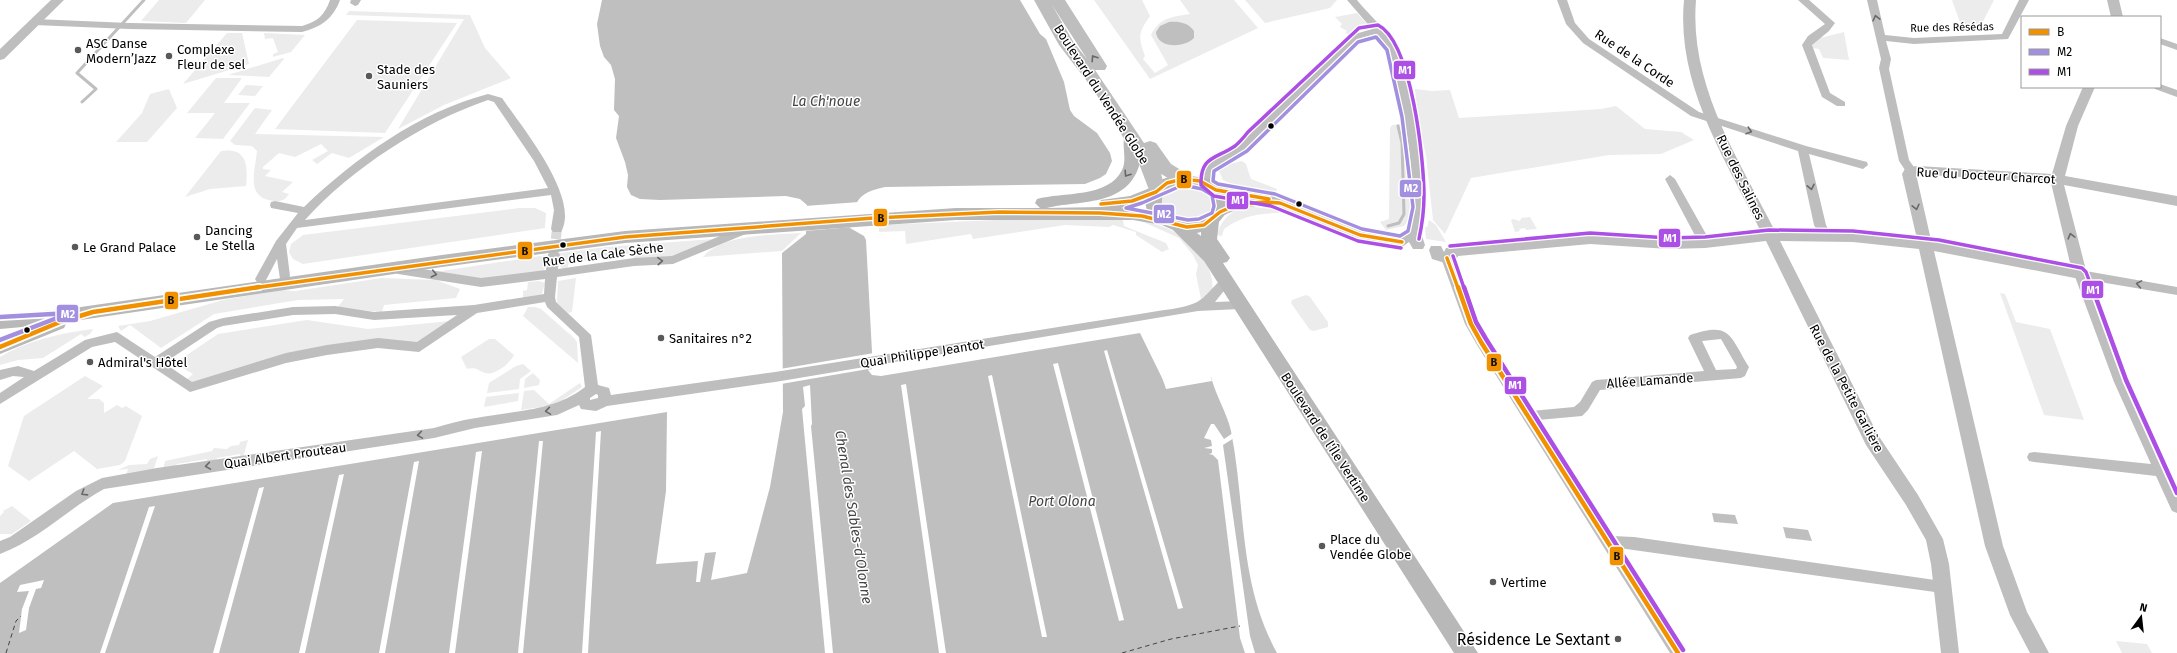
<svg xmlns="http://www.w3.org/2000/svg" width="2177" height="653" viewBox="0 0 2177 653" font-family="'Fira Sans',sans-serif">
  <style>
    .green { fill: #ececec }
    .water { fill: #bfbfbf }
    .pier { fill: #fff }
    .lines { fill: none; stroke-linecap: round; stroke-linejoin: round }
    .stream { stroke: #bfbfbf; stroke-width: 3 }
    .ferry { stroke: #444; stroke-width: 1; stroke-dasharray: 4.5 3.5; stroke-linecap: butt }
    .minor-tunnel { stroke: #d9d9d9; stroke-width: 10; stroke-dasharray: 10 5; stroke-linecap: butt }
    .minor { fill: #bebebe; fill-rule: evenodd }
    .tertiary { fill: #bebebe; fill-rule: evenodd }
    .secondary { fill: #b8b8b8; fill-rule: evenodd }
    .primary { fill: #bebebe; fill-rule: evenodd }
    .bus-1-far1-casing { stroke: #fff; stroke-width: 6 }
    .bus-1-casing { stroke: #fff; stroke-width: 8 }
    .bus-2-far1-casing { stroke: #fff; stroke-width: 6 }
    .bus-2-casing { stroke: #fff; stroke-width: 8 }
    .bus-3-far1-casing { stroke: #fff; stroke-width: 6 }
    .bus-3-casing { stroke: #fff; stroke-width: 8 }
    .bus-1-far1 { stroke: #f29100; stroke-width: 3.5 }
    .bus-1 { stroke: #f29100; stroke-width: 4.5 }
    .bus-2-far1 { stroke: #a28fe0; stroke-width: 3.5 }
    .bus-2 { stroke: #a28fe0; stroke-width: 4.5 }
    .bus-3-far1 { stroke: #ab4fe5; stroke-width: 3.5 }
    .bus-3 { stroke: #ab4fe5; stroke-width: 4.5 }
    .oneway { stroke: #686868 }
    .oneway2 { stroke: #656565 }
    .poi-dot { fill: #595959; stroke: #fff; stroke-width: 1.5 }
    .bus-dot { fill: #000; stroke: #fff; stroke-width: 1.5 }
    .labels { text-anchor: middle; stroke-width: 3; stroke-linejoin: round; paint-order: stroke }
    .far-street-label { font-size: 11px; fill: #000; stroke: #fff }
    .poi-label { font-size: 13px; fill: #000; stroke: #fff; text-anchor: start }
    .street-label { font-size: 13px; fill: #000; stroke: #fff }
    .water-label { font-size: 14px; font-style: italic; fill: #444; stroke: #fff }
    .near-poi-label { font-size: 16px; fill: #000; stroke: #fff; text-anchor: end }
    .line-badge { stroke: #fff; stroke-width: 1.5 }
    .badge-label { font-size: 11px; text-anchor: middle; font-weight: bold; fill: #fff }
    .pale-badge-label { font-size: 11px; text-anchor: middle; font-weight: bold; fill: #111 }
  </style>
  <rect width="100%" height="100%" fill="#fff"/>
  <path class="green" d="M159 0H205L186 23 141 21Z
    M1094 0H1142L1150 16C1138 33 1138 37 1145 56L1143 59 1155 73 1168 65 1151 35C1160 17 1172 17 1190 14L1180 0H1234L1258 28 1150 79Z
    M1245 0H1337L1330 8 1265 23Z
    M1952 0H1994L1979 29 1963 31Z
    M349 11 470 15 485 48 511 78 444 105 398 129 464 19 346 15Z
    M1357 13 1369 26 1367 29 1353 32 1352 35 1345 33 1347 31 1340 27 1342 24 1335 17Z
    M357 20 457 23 385 133 275 129Z
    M1844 32 1849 60 1823 58 1819 49 1812 48 1813 42 1820 38Z
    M227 33H242L249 64 183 84Z
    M264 33 305 35 291 52 273 57V54L278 52 273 38 265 39Z
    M283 58 284 59 269 77 228 75Z
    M216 78H242L224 103H250L223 139 195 138 215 113H187Z
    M246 85 263 86 255 96 238 95Z
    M169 89 177 108 147 142H116L142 113 150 94Z
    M1415 89 1432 91 1450 90 1459 118 1601 109 1616 106 1645 129 1681 132 1694 140 1661 154 1609 155 1471 178 1445 234 1433 220 1426 156 1418 121Z
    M255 108 272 110 255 134 384 137 349 158 332 153 317 164 312 160 328 151 321 144 295 157 279 153 263 167V169L271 170 265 176 293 182 282 192 289 194C285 200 281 202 274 201 245 198 255 172 257 151L252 146 235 145 230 141Z
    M1401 124 1403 126 1409 159 1411 221H1408L1404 226 1386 230 1380 222 1389 219 1390 128 1392 125Z
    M221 151C248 147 248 167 246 186L210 189 185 197Z
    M1242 161 1246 164 1251 179 1277 189 1275 193 1241 188 1223 180 1218 169 1226 165Z
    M1186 184C1201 186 1213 191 1213 207 1210 211 1206 216 1202 218 1186 224 1154 217 1162 195L1169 188Z
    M1246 206 1282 210 1281 213C1260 213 1241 216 1224 229L1222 236 1217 235C1221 220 1230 211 1246 206Z
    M519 208H535L546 213 545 228 303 264 293 259 289 252 291 244 303 235Z
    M1530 217 1537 229 1526 230 1525 228 1519 229 1520 231 1515 232 1511 220 1513 219 1520 221 1521 218Z
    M997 220H1123L1124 226 1166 243 1169 249 1162 252 1136 235V232L1113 225 1109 227 1065 225 973 239 971 234 906 244 905 231 879 232V225Z
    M1139 220C1154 223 1169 227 1182 237 1195 246 1216 271 1212 289 1211 294 1205 296 1201 299L1196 274 1198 265 1193 255 1179 238Z
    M1429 220 1436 225 1446 242 1426 239 1425 227H1427Z
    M801 233 782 251 703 257C722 234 774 235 801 233Z
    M713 239 673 257 634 259V253L569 263 567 269 562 268 560 266V253L607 247Z
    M547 255 544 271 486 280 435 272Z
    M382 278 436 280 460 289 456 298 384 305 382 312 337 308 344 299 298 300 214 314 161 348 130 325 121 331 118 326 150 321 223 300 280 290 295 291Z
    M576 278 572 312 568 313 557 303 558 281Z
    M539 281 545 283 542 294 523 298V291L527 290 528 282Z
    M2000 293 2005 294 2016 322 2050 329 2084 420 2044 415Z
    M1306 295 1310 297 1328 322V327L1314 331 1310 330 1291 303 1292 300Z
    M528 307H535L541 309 574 338 577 342 578 363 523 316Z
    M307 320 368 329 450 321 418 343 382 340 193 383 186 380 193 374 178 365V361L218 334Z
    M93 329 91 333 85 337 81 334 43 358 18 360 0 365V357C29 340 60 333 93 329Z
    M489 339H495L514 355C510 363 495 376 485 373 476 370 478 367 467 369L461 357Z
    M523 364 531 371 520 379 519 389 487 393 489 383 516 366Z
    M533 373 540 380 539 385 524 388 525 379Z
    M85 376 103 386 87 399H99L104 403V413L117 405 122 408 126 406 142 416 125 461 120 465 97 469 74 451 29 481 8 466 24 416Z
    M580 383 582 387 555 405 521 410 524 391 534 390 549 404Z
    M519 393 518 401 484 407 486 397Z
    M248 440 243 458 239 459 240 454 217 458 215 462 206 463 207 459 177 464 175 468 163 470 165 461 212 451 214 448 227 449 231 446 239 445 240 442Z
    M158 456 153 471 126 475 128 469 118 470 129 465 147 464 150 459Z
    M12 506 31 521 12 534H0V516L4 512 3 511Z
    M2116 641 2147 644 2152 653H2122Z"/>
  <path class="water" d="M602 0H1020L1040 34 1046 39 1064 82 1070 110 1074 116 1097 133 1110 153 1112 161 1106 174 1100 178 1085 184 885 187C856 193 855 202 850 228L864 236 866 240 872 352V369L868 370 872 375 881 376 1140 333 1165 384 1211 377C1216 396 1227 413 1231 431 1246 507 1238 582 1277 653H0V583L113 503 667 412 666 491 656 564 698 561 696 582H700L705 553 716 552 711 580 747 573 770 487 783 412 782 253 806 234 807 205 800 199 786 196 660 200 640 199 631 195 627 187 628 175 625 162 616 138 619 116 614 110 615 79 611 65 604 57 600 46 597 24Z
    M1169 22C1179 21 1189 23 1194 31V38C1185 48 1157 49 1156 32L1160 26Z
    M1712 513 1735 515 1738 524 1714 522Z
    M1783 527 1808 530 1812 541 1786 538Z"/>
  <path class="pier" d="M859 202 853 227 804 231 805 206Z
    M1107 350 1183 608 1178 609 1104 351Z
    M874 353V368L781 384 780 369Z
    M1156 358 1166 382 1210 375 1212 381 1166 389Z
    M1058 363 1124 620 1119 621 1053 364Z
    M992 375 1047 637H1042L988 376Z
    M906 384 946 653H939L901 385Z
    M810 385 812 424 811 426 833 653H825L802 409 805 406 803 387Z
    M1211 424H1214L1224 439 1233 433 1234 438 1223 445 1250 636 1255 653H1245L1240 638 1218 460 1213 455 1209 454 1212 453V449L1204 448 1212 446 1211 440 1204 438Z
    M601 431 588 653H582L596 432Z
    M539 441H543L523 653H518Z
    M482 451 455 653H449L476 452Z
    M419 461 385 653H379L414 462Z
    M344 474 305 653H299L339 475Z
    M264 487 219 653H213L259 488Z
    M155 506 105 653H100L149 507Z
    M44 580 41 588 36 589 29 608 26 630 19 633 22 609 29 591 17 592 20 585Z"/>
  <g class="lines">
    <path class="stream" d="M82 102 96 89 77 73 144 0
      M1388 226 1399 223 1404 214 1402 143 1398 126"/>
    <path class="ferry" d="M6 653 16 621 21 616
      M1122 653 1171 639 1240 626"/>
    <path class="minor-tunnel" d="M554 254 557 229"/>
    <path class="minor" d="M330 0H340C333 19 321 27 302 32L129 29 35 25 30 22 35 19 129 23 302 26C317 22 325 15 330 0Z
      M351 0H361L358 5 355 6 350 3Z
      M1347 0H1357C1369 15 1387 30 1396 46 1403 58 1405 74 1408 87 1419 138 1429 187 1419 238L1413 242 1407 238C1418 188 1409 139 1398 90 1395 76 1394 61 1388 48 1385 43 1380 39 1376 34L1358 39 1256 138 1250 147 1243 153 1214 169 1211 187 1207 188 1202 184C1199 157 1219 160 1236 148 1242 144 1245 139 1248 134L1352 35 1372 29Z
      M1557 0H1567L1575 23 1589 39 1699 112 1806 146 1867 162 1868 165 1863 169 1809 154 1826 225 1832 236 1830 239H1822L1814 225 1798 151 1691 116 1583 43 1566 24Z
      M1798 0H1809L1835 23 1829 31 1812 45 1830 93 1845 102V106H1837L1822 97 1802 45 1808 36 1825 24Z
      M1867 0H1877L1885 35 1914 38 2002 34 2019 0H2029L2008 39 1914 44 1886 41 1891 59 1889 69 1909 160 1916 170 1911 174 1907 173 1899 161 1879 68 1881 59Z
      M2160 38 2177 44V50L2160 44Z
      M2160 84 2177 90V97L2155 89 2154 87H2160Z
      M488 94 502 98C521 126 581 198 561 232H553L551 229 554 210 551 195 297 228 286 244 290 276 288 279H280L277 259 265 282H257L255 279 276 241 298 213 271 208 270 205 271 202 275 201 304 207C355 158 419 112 488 94ZM488 100 494 102 534 161 548 188 305 220C351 169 423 122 488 100Z
      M1670 175 1675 179 1711 243 1709 246H1701L1699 243 1665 179Z
      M744 226 748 227 750 230 748 233 673 264 634 266 557 277 555 297 556 302 591 335 598 385 609 388 611 395 775 372 1146 313C1161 310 1181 309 1195 303 1207 298 1216 281 1225 278L1231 282 1215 302 1240 301 1246 305 1240 309 1198 311 775 382 607 406 596 411 581 409 579 405 557 415 475 428 434 438 104 489C69 508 38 540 0 554V541L10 537 76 491 102 478 157 468 434 428C448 424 462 420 476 418 516 410 553 412 585 387L579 337 547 307 545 302 477 313 419 352 378 348 327 355 286 363 190 392 115 342 92 347 0 404V393L24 377 13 376 0 380V370L18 366 34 371 85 340 117 332 155 357 209 322 223 318 293 307 335 306 374 312 474 305 544 294 545 279 481 287 398 274 392 270 398 266 410 267 481 278 546 270 548 254 554 250 560 254 558 269 634 258 672 256ZM335 314 374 320 457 315 417 342 378 338 327 345 286 353 192 382 164 363 217 328 223 326 293 315ZM596 394 598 395V398L590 400V398Z
      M1447 254 1453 258 1477 324 1531 411 1574 407 1580 402 1592 382 1596 380 1704 371 1688 338 1690 335C1729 322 1729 333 1747 364L1749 367 1745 376 1741 378 1600 390 1588 410 1582 416 1538 420 1612 536 1634 537 1942 581 1947 582 1949 587 1947 592 1942 593 1619 548 1685 653H1670L1477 345 1465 324 1441 258ZM1721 339 1737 367 1736 369 1716 370 1702 341Z
      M2080 270 2177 287V295L2088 280 2126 382 2177 492V513L2172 511 2156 476 2034 462 2029 461 2027 457 2029 453 2034 452 2151 464 2114 382 2074 274Z"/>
    <path class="tertiary" d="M51 0H64L4 59 0 60V49Z
      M1684 0H1696C1689 85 1738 158 1775 231L1853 232 1917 239 1902 174 1906 167 1918 166 2052 174 2066 126 2083 87H2095L2078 126 2065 176 2177 196V206L2064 185 2087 274 2085 278 2080 279 1934 251 2003 546 2027 612 2049 653H2030L2010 615 1985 546 1919 249 1853 242 1780 241 1878 435 1918 495 1943 539 1949 564 1959 653H1941L1931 564 1926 540 1906 505 1866 445 1766 241 1705 248 1669 249 1590 244 1458 256 1456 260 1445 263 1432 259 1429 250 1431 246H1441L1444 252 1446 248 1451 247 1590 234 1669 239 1705 238 1761 232C1725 158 1676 85 1684 0ZM1916 174 2051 183 2071 267 1931 240Z
      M2107 0H2119L2123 17H2111Z
      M1216 185 1270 195 1355 229 1399 236 1411 232 1422 236 1425 245 1423 249H1413L1409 242 1402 247 1348 236 1264 203 1263 205 1238 209 1220 217 1215 215 1213 212C1218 203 1235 200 1244 199L1211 193 1209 190 1211 187Z"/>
    <path class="secondary" d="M1131 132 1136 133C1142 142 1143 157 1139 166 1126 207 1079 200 1047 208L1101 207 1099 204 1101 200 1130 196 1150 188 1163 179 1178 174 1211 179 1223 187 1229 201 1227 212 1219 222 1217 239 1230 258 1227 262 1223 263 1478 653H1454L1204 261 1173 230 1162 225 1133 220H956L625 243 442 267 67 322 64 328 0 354V339L34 326 0 329V315L74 308 442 255 625 231 956 208H1040L1035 203 1037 199C1062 192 1109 198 1122 170 1128 158 1120 143 1126 133ZM1183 184C1189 185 1196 186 1201 188 1234 203 1189 240 1163 209 1158 193 1169 187 1183 184ZM1145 202 1147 211 1121 208ZM1201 232V236L1197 233Z"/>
    <path class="primary" d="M1034 0H1065L1107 66 1105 70H1095L1144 143 1150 141 1156 143 1171 164 1189 175 1192 179 1189 183C1178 186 1170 179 1161 174L1166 191 1163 195 1157 197 1151 195 1138 161 1093 89 1059 45ZM1052 5 1087 59 1074 43Z"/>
    <g class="bus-1-far1-casing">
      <path id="bus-1-far1" d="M1101 204 1132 201 1156 192 1167 183 1183 179 1200 181 1216 190 1269 199
        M1447 258 1458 288
        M253 288 625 237 874 218 1000 212 1100 213 1142 216 1187 227 1204 225 1220 212 1236 205 1264 202 1280 203 1360 235 1402 242"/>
    </g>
    <g class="bus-1-casing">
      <path id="bus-1" d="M1458 287 1471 324 1481 342 1678 653
        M0 347 60 322 93 312 259 287"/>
    </g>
    <g class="bus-2-far1-casing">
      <path id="bus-2-far1" d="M1376 37 1387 50 1402 117 1413 207 1408 231 1400 236 1362 229 1275 194 1218 184 1213 181 1214 171 1247 151 1358 42Z
        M1183 185 1202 189 1212 195 1214 206 1212 213 1199 219 1188 220 1126 208 1142 203Z"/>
    </g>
    <g class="bus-2-casing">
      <path id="bus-2" d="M0 317 70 313 0 340"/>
    </g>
    <g class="bus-3-far1-casing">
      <path id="bus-3-far1" d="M1450 246 1590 233 1669 238 1705 237 1769 230 1853 231 1939 240 2082 268 2086 272 2092 288
        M1401 248 1358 241 1271 206 1214 196 1201 185C1200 156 1216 159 1235 146 1240 142 1244 137 1248 132L1359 28 1378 25C1412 42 1424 160 1424 196 1424 211 1422 225 1419 239
        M1453 256 1464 288"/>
    </g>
    <g class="bus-3-casing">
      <path id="bus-3" d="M1464 287 1476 322 1486 339 1683 650
        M2092 287 2126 380 2177 493"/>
    </g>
    <use href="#bus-1-far1" class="bus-1-far1"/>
    <use href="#bus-1" class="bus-1"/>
    <use href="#bus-2-far1" class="bus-2-far1"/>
    <use href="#bus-2" class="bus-2"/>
    <use href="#bus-3-far1" class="bus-3-far1"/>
    <use href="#bus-3" class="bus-3"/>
  </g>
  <defs><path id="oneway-chevron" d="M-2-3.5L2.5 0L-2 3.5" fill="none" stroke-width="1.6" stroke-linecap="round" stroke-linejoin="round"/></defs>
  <g class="oneway">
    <use href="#oneway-chevron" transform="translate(1876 18) rotate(-103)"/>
    <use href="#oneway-chevron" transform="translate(1094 58) rotate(-123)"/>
    <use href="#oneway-chevron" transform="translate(1749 131) rotate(18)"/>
    <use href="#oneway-chevron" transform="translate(1811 187) rotate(78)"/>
    <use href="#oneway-chevron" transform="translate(1916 207) rotate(77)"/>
    <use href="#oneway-chevron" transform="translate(2071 236) rotate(-105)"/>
    <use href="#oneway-chevron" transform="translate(660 261) rotate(-4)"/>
    <use href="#oneway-chevron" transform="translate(434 274) rotate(12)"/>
    <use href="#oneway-chevron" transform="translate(2139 284) rotate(-170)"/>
    <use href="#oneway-chevron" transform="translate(548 411) rotate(171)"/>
    <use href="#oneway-chevron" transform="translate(420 435) rotate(171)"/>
    <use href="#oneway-chevron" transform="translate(208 466) rotate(171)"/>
    <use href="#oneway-chevron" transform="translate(84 493) rotate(148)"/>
  </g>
  <use class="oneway2" href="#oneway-chevron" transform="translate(1127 174) rotate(123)"/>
  <g class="poi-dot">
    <circle cx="78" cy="50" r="4"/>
    <circle cx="169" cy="56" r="4"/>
    <circle cx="369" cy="76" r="4"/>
    <circle cx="197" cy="237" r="4"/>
    <circle cx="75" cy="247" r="4"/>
    <circle cx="661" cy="338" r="4"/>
    <circle cx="90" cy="362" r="4"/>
    <circle cx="1322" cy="546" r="4"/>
    <circle cx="1493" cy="582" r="4"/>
    <circle cx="1618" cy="639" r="4"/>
  </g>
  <g class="bus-dot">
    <circle cx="1271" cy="126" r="3.5"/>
    <circle cx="1299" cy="204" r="3.5"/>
    <circle cx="563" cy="245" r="3.5"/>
    <circle cx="27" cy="330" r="3.5"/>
  </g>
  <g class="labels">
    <g class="far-street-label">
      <text transform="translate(1952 27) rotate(-1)" y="4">Rue des Résédas</text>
    </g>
    <g class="poi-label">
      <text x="86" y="48">ASC Danse<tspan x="86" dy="15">Modern’Jazz</tspan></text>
      <text x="177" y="54">Complexe<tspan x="177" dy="15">Fleur de sel</tspan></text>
      <text x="377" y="74">Stade des<tspan x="377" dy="15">Sauniers</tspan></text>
      <text x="205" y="235">Dancing<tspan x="205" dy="15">Le Stella</tspan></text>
      <text x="83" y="252">Le Grand Palace</text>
      <text x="669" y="343">Sanitaires n°2</text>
      <text x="98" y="367">Admiral's Hôtel</text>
      <text x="1330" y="544">Place du<tspan x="1330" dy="15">Vendée Globe</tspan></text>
      <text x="1501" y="587">Vertime</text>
    </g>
    <g class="street-label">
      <text transform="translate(1635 58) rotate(34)" y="5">Rue de la Corde</text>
      <text transform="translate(1102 94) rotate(57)" y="5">Boulevard du Vendée Globe</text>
      <text transform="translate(1986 175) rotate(3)" y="5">Rue du Docteur Charcot</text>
      <text transform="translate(1741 177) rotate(64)" y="5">Rue des Salines</text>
      <text transform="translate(603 254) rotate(-7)" y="5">Rue de la Cale Sèche</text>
      <text transform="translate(922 353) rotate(-9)" y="5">Quai Philippe Jeantot</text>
      <text transform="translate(1650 380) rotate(-4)" y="5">Allée Lamande</text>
      <text transform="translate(1847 388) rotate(62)" y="5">Rue de la Petite Garlière</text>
      <text transform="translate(1326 437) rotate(57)" y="5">Boulevard de l'Île Vertime</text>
      <text transform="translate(285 455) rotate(-8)" y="5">Quai Albert Prouteau</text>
    </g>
    <g class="water-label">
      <text x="826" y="106">La Ch'noue</text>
      <text x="1062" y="506">Port Olona</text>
      <text transform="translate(854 517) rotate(81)" y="5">Chenal des Sables-d'Olonne</text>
    </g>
    <g class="near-poi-label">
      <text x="1610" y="645">Résidence Le Sextant</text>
    </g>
  </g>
  <g class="line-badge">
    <rect x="1393" y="60" width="23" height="20" rx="4" fill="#ab4fe5"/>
    <rect x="1176" y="170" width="16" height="19" rx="4" fill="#f29100"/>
    <rect x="1399" y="179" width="23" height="19" rx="4" fill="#a28fe0"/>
    <rect x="1226" y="191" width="23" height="19" rx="4" fill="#ab4fe5"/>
    <rect x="1153" y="204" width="22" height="20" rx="4" fill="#a28fe0"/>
    <rect x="873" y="208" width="15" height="19" rx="4" fill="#f29100"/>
    <rect x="1658" y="228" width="23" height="20" rx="4" fill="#ab4fe5"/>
    <rect x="517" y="241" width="16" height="19" rx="4" fill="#f29100"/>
    <rect x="2081" y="280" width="23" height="19" rx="4" fill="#ab4fe5"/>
    <rect x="164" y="291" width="15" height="19" rx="4" fill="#f29100"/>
    <rect x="56" y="304" width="23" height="19" rx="4" fill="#a28fe0"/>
    <rect x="1486" y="353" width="16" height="19" rx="4" fill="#f29100"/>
    <rect x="1504" y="376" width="23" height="19" rx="4" fill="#ab4fe5"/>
    <rect x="1609" y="546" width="15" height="20" rx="4" fill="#f29100"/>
  </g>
  <g class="badge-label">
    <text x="1405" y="74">M1</text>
    <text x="1411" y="192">M2</text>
    <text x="1238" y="204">M1</text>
    <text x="1164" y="218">M2</text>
    <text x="1670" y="242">M1</text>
    <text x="2093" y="294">M1</text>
    <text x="68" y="318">M2</text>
    <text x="1515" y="389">M1</text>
  </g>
  <g class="pale-badge-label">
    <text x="1184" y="183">B</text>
    <text x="881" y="222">B</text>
    <text x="525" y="255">B</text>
    <text x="171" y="304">B</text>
    <text x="1494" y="366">B</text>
    <text x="1617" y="560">B</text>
  </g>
  <rect x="2021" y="16" width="140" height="72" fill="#ffffff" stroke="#999999"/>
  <rect x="2029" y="29" width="20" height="6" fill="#f29100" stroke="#999999"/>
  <text x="2057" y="36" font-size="12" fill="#000000">B</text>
  <rect x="2029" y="49" width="20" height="6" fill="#a28fe0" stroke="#999999"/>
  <text x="2057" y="56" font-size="12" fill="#000000">M2</text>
  <rect x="2029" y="69" width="20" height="6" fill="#ab4fe5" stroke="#999999"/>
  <text x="2057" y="76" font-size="12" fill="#000000">M1</text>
  <g transform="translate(2141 617) rotate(15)" stroke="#ffffff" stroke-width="3" paint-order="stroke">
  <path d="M0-3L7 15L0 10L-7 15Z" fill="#000000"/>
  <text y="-6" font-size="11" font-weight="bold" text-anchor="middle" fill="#000000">N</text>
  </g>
</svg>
